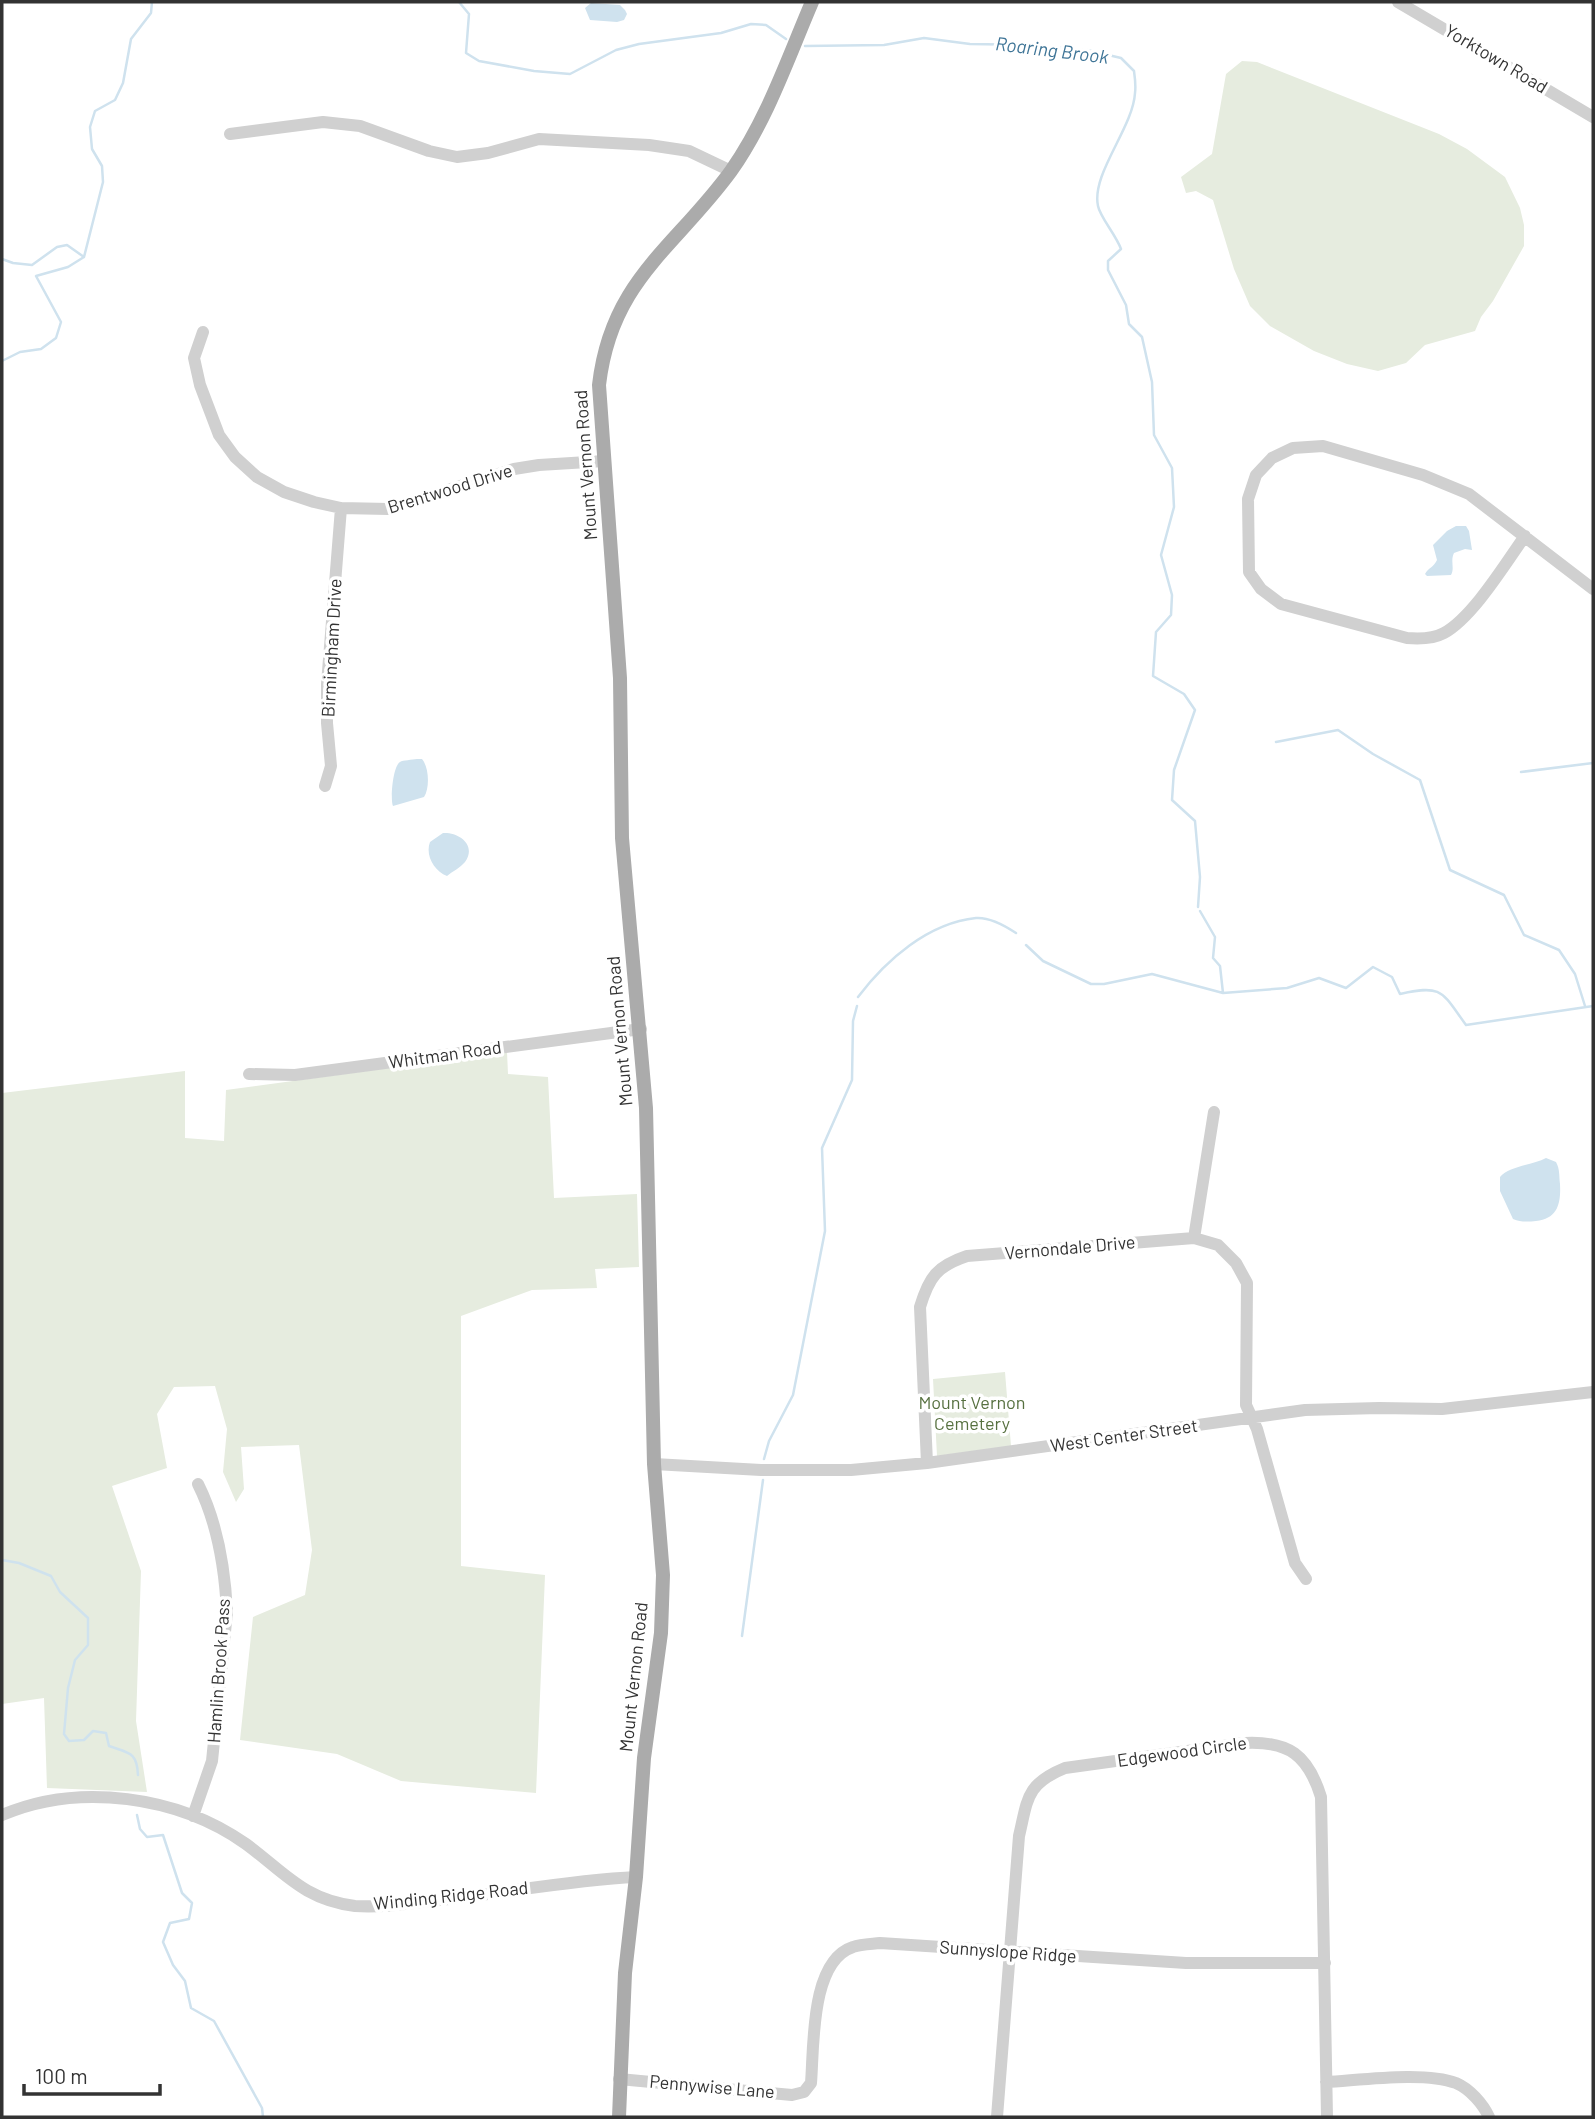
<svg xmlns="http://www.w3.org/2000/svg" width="1595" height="2119" viewBox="0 0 1595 2119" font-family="Barlow,sans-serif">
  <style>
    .green { fill: #e6ecdf }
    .water { fill: #cfe2ee }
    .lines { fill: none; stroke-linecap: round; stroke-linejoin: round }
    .stream { stroke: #cfe2ee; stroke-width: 2.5 }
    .minor { stroke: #d0d0d0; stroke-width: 12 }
    .major { stroke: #ababab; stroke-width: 14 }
    .labels { text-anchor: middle; stroke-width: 7; stroke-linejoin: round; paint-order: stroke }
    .street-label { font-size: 18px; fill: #333; stroke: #fff }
    .park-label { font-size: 18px; fill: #56703f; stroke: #fff }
    .water-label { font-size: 19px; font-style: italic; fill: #3f7597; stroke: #fff }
  </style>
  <rect width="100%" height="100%" fill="#fff"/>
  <path class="green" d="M1242 61 1257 62 1439 134 1467 149 1505 177 1520 208 1524 225V246L1493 301 1481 317 1475 331 1425 345 1406 363 1378 371 1347 364 1314 351 1270 326 1250 306 1234 269 1213 200 1196 191 1186 193 1181 177 1212 154 1226 74Z
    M507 1052 508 1074 548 1077 554 1198 637 1194 639 1267 595 1269 597 1288 532 1290 461 1316V1566L545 1575 536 1793 401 1781 337 1754 240 1740 253 1617 305 1595 312 1550 299 1445 241 1447 244 1489 236 1502 223 1472 227 1429 215 1386 174 1387 157 1414 167 1468 112 1486 141 1571 136 1721 147 1792 47 1788 44 1698 2 1704V1093L185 1071V1138L224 1141 226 1090Z
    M1005 1372 1011 1446 937 1456 933 1379Z"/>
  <path class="water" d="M591 3 620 5 625 10 627 14 624 20 617 22 590 20 585 8Z
    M1456 526H1466L1469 531 1472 550 1465 549 1454 553C1450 561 1455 568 1451 575L1427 576 1425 574C1428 568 1434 567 1437 560L1433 545 1447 531Z
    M417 759H422C429 767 430 788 424 797L393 806C390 799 393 766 400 762 403 760 412 760 417 759Z
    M443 833C459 832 477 845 465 862 460 868 453 871 447 876 434 871 425 855 430 842Z
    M1546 1158 1556 1162C1560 1169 1559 1176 1560 1184 1561 1203 1558 1219 1536 1221 1527 1222 1521 1222 1513 1219L1500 1191V1177C1509 1166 1533 1165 1546 1158Z"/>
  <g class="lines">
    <path class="stream" d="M459 2 469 14 466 53 479 61 534 71 570 74 616 50 639 44 721 33 751 24 766 25 786 39
      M805 46 884 45 924 38 970 44 1033 45 1087 50 1121 58 1134 71C1135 78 1136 86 1135 93 1133 128 1091 174 1098 206 1100 217 1116 235 1121 249L1108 261V270L1126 305 1129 324 1142 337 1152 382 1154 435 1172 468 1174 507 1161 555 1172 595 1171 615 1156 632 1153 676 1184 694 1195 710 1174 770 1172 800 1195 821 1200 877 1198 907
      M2 259 13 263 32 265 57 247 67 245 84 257 103 182 102 166 92 149 90 127 95 111 115 100 123 83 131 39 151 13 152 2
      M2 361 20 352 41 349 56 338 61 322 36 276 68 267 84 257
      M1276 742 1338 730 1373 754 1420 780 1450 870 1504 895 1524 935 1559 950 1575 974 1585 1006
      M1521 772 1593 763
      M1200 911 1215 937 1213 958 1220 966 1223 993 1287 988 1319 978 1346 988 1373 967 1392 977 1400 994C1443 984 1442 992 1466 1025L1593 1006
      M1026 945 1043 961 1091 984H1104L1152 974 1223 993
      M858 997C886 960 928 923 976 918 990 917 1004 925 1016 933
      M764 1459 769 1441 793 1395 825 1231 822 1148 852 1080 853 1021 857 1006
      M2 1560 19 1563 51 1576 60 1592 88 1618V1645L75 1660 68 1688 64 1734 69 1741 84 1740 93 1731 106 1733 109 1746C128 1753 137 1751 138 1775
      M742 1636 763 1480
      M137 1815 140 1829 147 1837 163 1835 182 1893 192 1903 189 1919 170 1923 163 1942 173 1965 185 1981 191 2008 214 2021 262 2108 263 2117"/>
    <path class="minor" d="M1398 2 1593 117
      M230 134 323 122 360 126 429 151 457 157 488 153 539 139 649 145 689 151 731 171
      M203 332 194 358 200 385 219 435 235 457 257 477 284 492 314 502 341 508 388 509 514 469 539 465 604 461
      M1525 536C1505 564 1473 617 1444 633 1433 639 1419 639 1407 638L1281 604 1261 589 1249 572 1248 499 1256 475 1272 458 1293 448 1323 446 1423 475 1469 494 1593 589
      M325 786 331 766 327 723V684L341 508
      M249 1074 295 1075 641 1029
      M1194 1238 1214 1112
      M927 1463 920 1307C929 1277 937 1266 967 1256L1194 1238 1218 1245 1236 1263 1247 1283 1246 1405 1257 1429 1295 1563 1306 1579
      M654 1464 761 1470H851L927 1463 1305 1410 1379 1408 1442 1409 1593 1392
      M2 1815C79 1782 178 1796 246 1844 284 1872 304 1900 355 1906 383 1908 412 1903 440 1900 505 1893 570 1880 636 1877
      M193 1816 212 1761 227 1612C225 1570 217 1522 198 1484
      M619 2079 792 2095 804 2092 811 2083C814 2047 810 1961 853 1947 861 1944 872 1944 880 1943L1186 1963H1325
      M1326 2082C1361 2080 1425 2071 1456 2083 1470 2089 1483 2104 1489 2117
      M997 2117 1019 1836C1028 1798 1026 1784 1065 1768L1245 1743C1289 1741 1308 1755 1321 1797L1327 2117"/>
    <path class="major" d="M619 2117 625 1973 636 1877 644 1758 661 1633 663 1575 654 1464 646 1108 622 838 620 678 599 385C611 280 675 248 731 171 767 120 788 58 812 2"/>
  </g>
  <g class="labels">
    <g class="street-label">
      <text transform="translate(1496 59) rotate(31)" y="6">Yorktown Road</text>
      <text transform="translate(586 465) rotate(-94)" y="6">Mount Vernon Road</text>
      <text transform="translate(450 489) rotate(-17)" y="6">Brentwood Drive</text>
      <text transform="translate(332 648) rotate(-87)" y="6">Birmingham Drive</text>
      <text transform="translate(620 1031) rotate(-95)" y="6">Mount Vernon Road</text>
      <text transform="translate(445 1055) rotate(-8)" y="6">Whitman Road</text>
      <text transform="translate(1070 1248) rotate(-5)" y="6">Vernondale Drive</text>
      <text transform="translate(1124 1436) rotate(-8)" y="6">West Center Street</text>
      <text transform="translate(219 1671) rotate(-86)" y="6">Hamlin Brook Pass</text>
      <text transform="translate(634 1677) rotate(-84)" y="6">Mount Vernon Road</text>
      <text transform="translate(1182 1752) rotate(-8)" y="6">Edgewood Circle</text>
      <text transform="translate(451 1896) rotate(-6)" y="6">Winding Ridge Road</text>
      <text transform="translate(1008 1952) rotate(4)" y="6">Sunnyslope Ridge</text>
      <text transform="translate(712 2087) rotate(5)" y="6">Pennywise Lane</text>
    </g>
    <g class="park-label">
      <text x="972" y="1409">Mount Vernon<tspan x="972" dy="21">Cemetery</tspan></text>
    </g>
    <g class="water-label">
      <text transform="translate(1052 50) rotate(7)" y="7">Roaring Brook</text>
    </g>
  </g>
  <rect width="1595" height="2119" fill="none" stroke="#333333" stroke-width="7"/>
  <path d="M24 2084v10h136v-10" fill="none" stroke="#333333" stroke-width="3.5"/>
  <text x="35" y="2084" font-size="21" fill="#333333" stroke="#ffffff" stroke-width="5" paint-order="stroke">100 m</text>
</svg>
